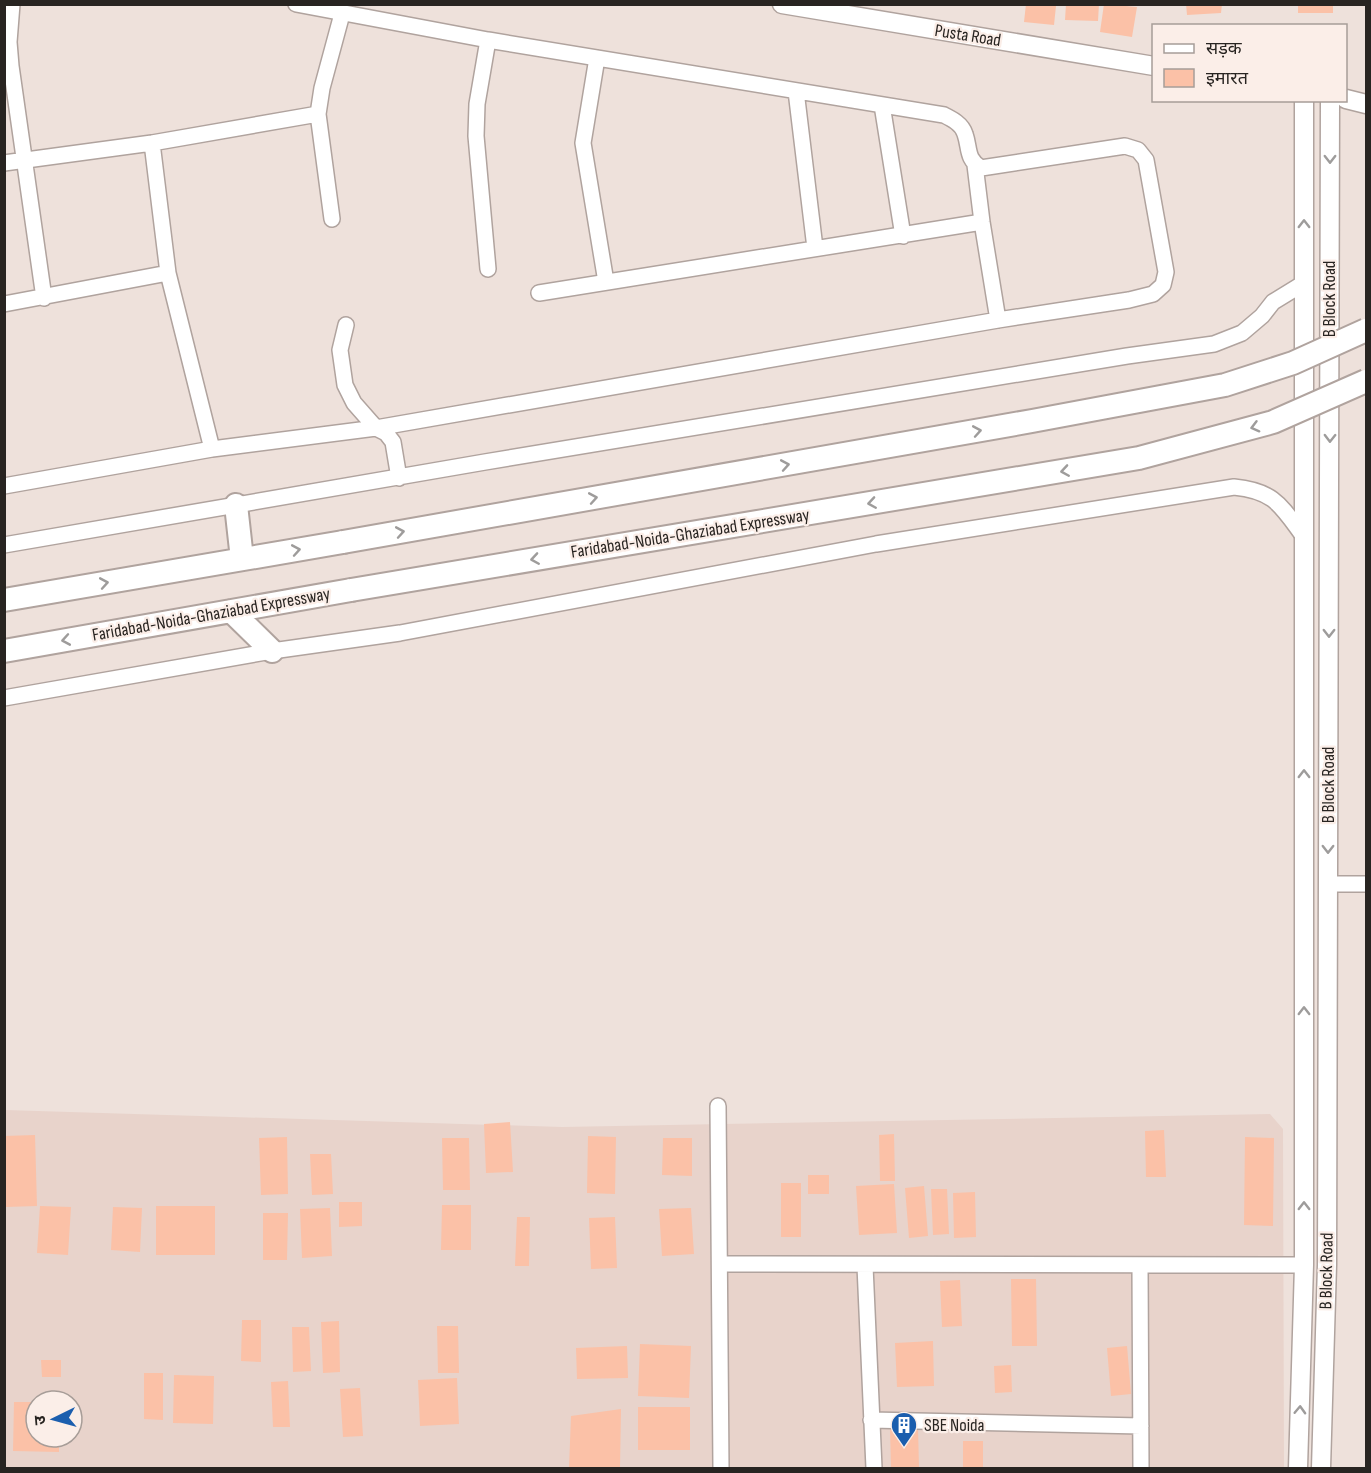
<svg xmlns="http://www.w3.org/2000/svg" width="1371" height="1473" viewBox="0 0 1371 1473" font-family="'Sofia Sans Condensed','Noto Sans Devanagari',sans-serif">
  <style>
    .built { fill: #e8d3cb; fill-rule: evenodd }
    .building { fill: #fbc1a7 }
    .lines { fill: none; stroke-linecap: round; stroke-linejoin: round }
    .minor-casing { stroke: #b0a39e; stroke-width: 18 }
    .tertiary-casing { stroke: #b0a39e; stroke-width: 21 }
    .primary-casing { stroke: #b0a39e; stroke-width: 26 }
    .minor { stroke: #fff; stroke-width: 15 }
    .tertiary { stroke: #fff; stroke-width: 18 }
    .primary { stroke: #fff; stroke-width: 22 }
    .primary-bridge-casing { stroke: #b0a39e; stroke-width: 26; stroke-linecap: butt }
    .primary-bridge { stroke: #fff; stroke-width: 22 }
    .oneway { stroke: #9e9c9b }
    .labels { text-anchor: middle; stroke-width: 4.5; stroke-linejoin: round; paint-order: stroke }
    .street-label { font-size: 18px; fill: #282421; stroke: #fbeee8 }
    .poi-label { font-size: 18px; fill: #282421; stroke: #fbeee8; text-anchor: start }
  </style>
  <rect width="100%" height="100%" fill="#eee1db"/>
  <path class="built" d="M5 1110 562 1127 1270 1114 1283 1129 1284 1468H5ZM36 1401H72V1437H36Z"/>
  <path class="building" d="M1026 4 1056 6 1054 25 1024 22Z
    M1066 4H1099L1098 21 1065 20Z
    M1104 4 1137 7 1132 37 1100 32Z
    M1186 4H1222L1221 13 1187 15Z
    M1298 4H1333V13H1298Z
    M510 1122 513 1172 486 1173 484 1124Z
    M1164 1130 1166 1177H1146L1145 1131Z
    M894 1134 895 1181H880L879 1135Z
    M35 1135 37 1206 6 1207 4 1136Z
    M588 1136 616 1137 615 1194 587 1193Z
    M287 1137 288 1194 261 1195 259 1138Z
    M1245 1137 1274 1138 1273 1226 1244 1225Z
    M442 1138H469L470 1190H443Z
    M663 1138H692V1176L662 1175Z
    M310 1154H331L333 1194 312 1195Z
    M808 1175H829V1194H808Z
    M781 1183H801V1237H781Z
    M894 1184 897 1233 859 1235 856 1186Z
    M924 1186 928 1236 909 1238 905 1188Z
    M931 1189H947L949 1234 933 1235Z
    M975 1192 976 1237 954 1238 953 1193Z
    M339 1202H362V1226L339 1227Z
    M442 1205H471V1250H441Z
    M40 1206 71 1207 68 1255 37 1253Z
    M156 1206H215V1255H156Z
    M113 1207 142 1208 140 1252 111 1250Z
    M330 1208 332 1256 302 1258 300 1209Z
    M691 1208 694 1254 662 1256 659 1209Z
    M263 1213H288L287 1260H263Z
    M517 1217H530L529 1266H515Z
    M615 1217 617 1268 591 1269 589 1218Z
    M1011 1279H1036L1037 1346H1012Z
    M960 1280 962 1326 942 1327 940 1281Z
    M242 1320H261V1362L241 1361Z
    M339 1321 340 1372 323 1373 321 1322Z
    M437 1326H458L459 1373H438Z
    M292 1327H309L311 1371 293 1372Z
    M933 1341 934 1386 897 1387 895 1343Z
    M640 1344 691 1346 689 1398 638 1396Z
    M627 1346 628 1378 577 1379 576 1348Z
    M1127 1346 1131 1394 1111 1396 1107 1348Z
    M41 1360H61V1377H42Z
    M1011 1365 1012 1392 995 1393 994 1366Z
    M144 1373H163V1420L144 1419Z
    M174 1375 214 1376 213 1424 173 1423Z
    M457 1378 459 1424 420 1426 418 1380Z
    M288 1381 290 1427H273L271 1382Z
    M360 1388 363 1436 343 1437 340 1389Z
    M14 1402H36V1437H59V1452L13 1451Z
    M638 1407H690V1450H638Z
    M621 1409 620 1468H569L571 1416Z
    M918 1427 919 1468H891L890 1428Z
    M963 1441H983V1468H963Z"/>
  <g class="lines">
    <g class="minor-casing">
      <path id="minor" d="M12 4 9 42 11 66 44 298
        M488 40 477 104 476 136 488 269
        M597 58 583 143 606 282
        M796 91 815 248
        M882 105 903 236
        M152 143 168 273 212 449
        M4 163 152 143 318 114
        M975 165 982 222 998 320
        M332 219 318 114 322 88 342 14
        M539 293 982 222
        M4 304 168 273
        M346 325 340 350 345 385 354 403 376 428 386 433 393 442 399 478
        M4 486 212 449 376 428 998 320 1129 300 1153 294 1163 285 1166 272 1146 160 1138 150 1125 146 981 168C966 159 970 148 965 134 962 124 952 119 944 115L488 40 296 4
        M4 545 485 462 1127 356 1214 344 1242 333 1262 316 1273 302 1304 283
        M4 698 272 651 400 633 876 544 1234 487C1275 491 1281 506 1304 537
        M1328 884H1366
        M718 1106 721 1468
        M720 1264 1304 1265
        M865 1266 874 1468
        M1140 1266 1141 1468
        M871 1420 1141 1426"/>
    </g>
    <g class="tertiary-casing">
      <path id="tertiary" d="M782 4 1154 66
        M1346 99 1366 104
        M1298 1468 1304 1265V100
        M1321 1468 1327 1265 1330 100"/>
    </g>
    <g class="primary-casing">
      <path id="primary" d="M236 505 242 559
        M4 600 343 542
        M231 611 272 651
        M4 651 351 590"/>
    </g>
    <use href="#minor" class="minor"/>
    <use href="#tertiary" class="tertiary"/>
    <use href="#primary" class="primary"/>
    <g class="primary-bridge-casing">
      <path id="primary-bridge" d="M343 542 1032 421 1225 385 1293 363 1366 330
        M351 590 1139 458 1273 422 1366 381"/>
    </g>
    <use href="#primary-bridge" class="primary-bridge"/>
  </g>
  <defs><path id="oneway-chevron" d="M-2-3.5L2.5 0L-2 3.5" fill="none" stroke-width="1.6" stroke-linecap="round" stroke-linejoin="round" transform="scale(1.5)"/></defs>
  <g class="oneway">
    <use href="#oneway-chevron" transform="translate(1330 159) rotate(90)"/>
    <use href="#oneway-chevron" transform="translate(1304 224) rotate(-90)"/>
    <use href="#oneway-chevron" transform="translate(1255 427) rotate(165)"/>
    <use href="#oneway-chevron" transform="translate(977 431) rotate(-10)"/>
    <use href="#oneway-chevron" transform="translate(1330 438) rotate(91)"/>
    <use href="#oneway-chevron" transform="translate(785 465) rotate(-10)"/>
    <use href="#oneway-chevron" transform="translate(1065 471) rotate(171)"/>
    <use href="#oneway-chevron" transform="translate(593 498) rotate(-10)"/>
    <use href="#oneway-chevron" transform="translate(872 503) rotate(171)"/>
    <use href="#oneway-chevron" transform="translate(400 532) rotate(-10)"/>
    <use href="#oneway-chevron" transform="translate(296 550) rotate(-10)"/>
    <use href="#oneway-chevron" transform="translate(535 559) rotate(171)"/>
    <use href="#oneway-chevron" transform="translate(104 583) rotate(-10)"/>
    <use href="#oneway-chevron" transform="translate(1329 633) rotate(90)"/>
    <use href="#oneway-chevron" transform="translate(66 640) rotate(170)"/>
    <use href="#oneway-chevron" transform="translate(1304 774) rotate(-90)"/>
    <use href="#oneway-chevron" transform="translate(1328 849) rotate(90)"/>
    <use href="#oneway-chevron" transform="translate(1304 1011) rotate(-90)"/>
    <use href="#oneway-chevron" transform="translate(1304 1206) rotate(-90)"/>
    <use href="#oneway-chevron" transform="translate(1300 1410) rotate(-88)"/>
  </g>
  <defs>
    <g id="building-pin" transform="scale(1.35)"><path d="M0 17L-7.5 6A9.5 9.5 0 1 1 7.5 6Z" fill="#1b5eae" stroke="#fbeee8"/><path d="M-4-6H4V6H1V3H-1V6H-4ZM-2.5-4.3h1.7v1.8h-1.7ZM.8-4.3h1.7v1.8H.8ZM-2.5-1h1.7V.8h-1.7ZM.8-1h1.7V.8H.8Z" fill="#fff"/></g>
  </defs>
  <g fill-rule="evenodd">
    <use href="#building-pin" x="904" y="1425"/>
  </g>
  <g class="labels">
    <g class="street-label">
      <text transform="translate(968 35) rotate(9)" y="6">Pusta Road</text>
      <text transform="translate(1329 299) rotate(-90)" y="6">B Block Road</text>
      <text transform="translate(690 533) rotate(-9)" y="6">Faridabad-Noida-Ghaziabad Expressway</text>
      <text transform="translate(211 614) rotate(-10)" y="6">Faridabad-Noida-Ghaziabad Expressway</text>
      <text transform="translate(1328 785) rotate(-90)" y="6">B Block Road</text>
      <text transform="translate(1326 1271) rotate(-89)" y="6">B Block Road</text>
    </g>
    <g class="poi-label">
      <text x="924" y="1431">SBE Noida</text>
    </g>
  </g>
  <rect width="1371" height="1473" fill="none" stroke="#282421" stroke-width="12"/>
  <rect x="1152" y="24" width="195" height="78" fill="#fbeee8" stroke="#a79d98" stroke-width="1.5"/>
  <rect x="1164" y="44" width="30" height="9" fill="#ffffff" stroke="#a79d98" stroke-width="1.5"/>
  <text x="1206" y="54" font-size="18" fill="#282421">सड़क</text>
  <rect x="1164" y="69" width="30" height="18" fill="#fbc1a7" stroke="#a79d98" stroke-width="1.5"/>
  <text x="1206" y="84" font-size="18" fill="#282421">इमारत</text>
  <g transform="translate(54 1419) rotate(265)"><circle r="28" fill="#fbeee8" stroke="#a79d98" stroke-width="1.5"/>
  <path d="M0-4.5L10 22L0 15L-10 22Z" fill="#1b5eae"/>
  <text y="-9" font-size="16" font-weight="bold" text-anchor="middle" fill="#282421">उ</text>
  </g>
</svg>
